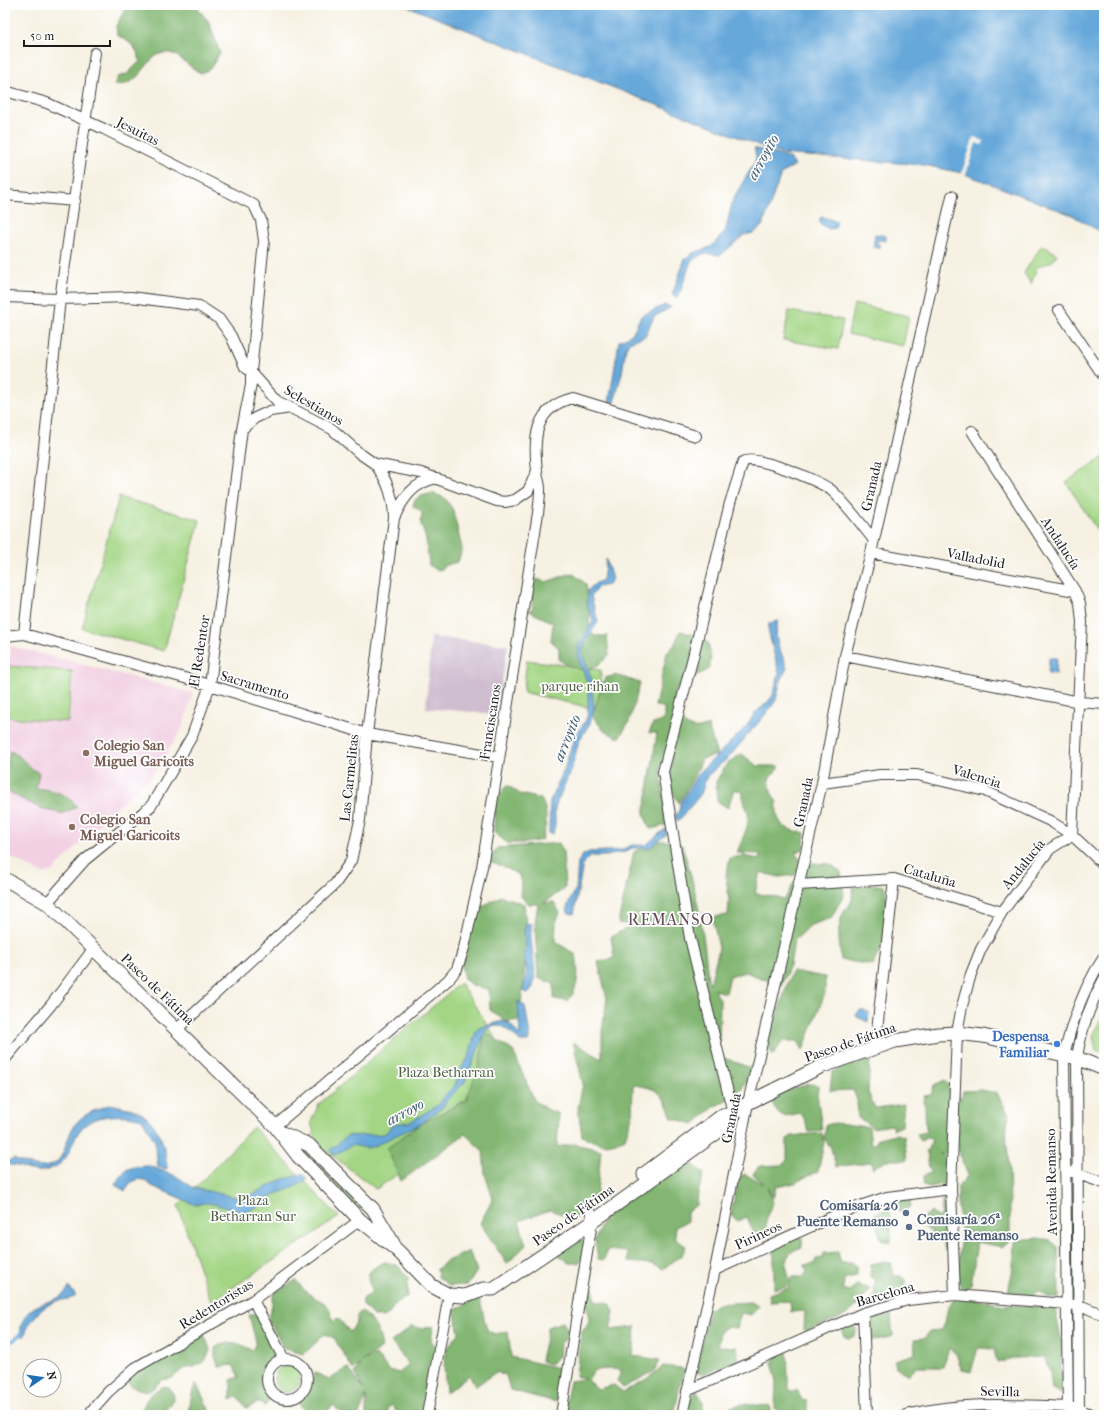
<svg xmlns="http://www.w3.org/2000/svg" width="1109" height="1420" viewBox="0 0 1109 1420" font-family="'IM FELL French Canon',serif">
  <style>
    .built { fill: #f2cfe2 }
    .industrial { fill: #cfbdd0 }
    .green { fill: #a3d584; stroke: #607850 }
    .forest { fill: #82b672; stroke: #4f6947 }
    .water { fill: #66a8da; stroke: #41627b }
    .pier { fill: #f6f1e2 }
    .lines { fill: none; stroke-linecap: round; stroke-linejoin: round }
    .stream { stroke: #66a8da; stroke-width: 3.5 }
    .minor-casing { stroke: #3d3c3a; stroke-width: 12 }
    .tertiary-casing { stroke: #3d3c3a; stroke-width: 15 }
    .minor { stroke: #fff; stroke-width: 10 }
    .tertiary { stroke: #fff; stroke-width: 13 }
    .education-dot { fill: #8d6e63; stroke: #fff; stroke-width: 1.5 }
    .shop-dot { fill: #3f7fe0; stroke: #fff; stroke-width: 1.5 }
    .service-dot { fill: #5c6f8a; stroke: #fff; stroke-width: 1.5 }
    .labels { text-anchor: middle; stroke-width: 3.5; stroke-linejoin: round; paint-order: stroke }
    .street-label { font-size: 14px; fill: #1c1c1c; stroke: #fff }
    .park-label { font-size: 14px; fill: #4b5d40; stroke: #fff }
    .education-label { font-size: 14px; font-weight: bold; fill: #785e54; stroke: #fff; text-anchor: start }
    .shop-label { font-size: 14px; font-weight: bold; fill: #366cbe; stroke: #fff; text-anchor: end }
    .service-label { font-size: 14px; font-weight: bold; fill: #4e5e75; stroke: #fff; text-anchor: end }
    .water-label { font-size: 15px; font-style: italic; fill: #3d5b71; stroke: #fff }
    .quarter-label { font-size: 16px; letter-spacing: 1px; fill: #644d56; stroke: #fff }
  </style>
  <rect width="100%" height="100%" fill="#fff"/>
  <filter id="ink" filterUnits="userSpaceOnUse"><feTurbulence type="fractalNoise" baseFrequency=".025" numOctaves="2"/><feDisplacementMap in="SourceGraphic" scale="8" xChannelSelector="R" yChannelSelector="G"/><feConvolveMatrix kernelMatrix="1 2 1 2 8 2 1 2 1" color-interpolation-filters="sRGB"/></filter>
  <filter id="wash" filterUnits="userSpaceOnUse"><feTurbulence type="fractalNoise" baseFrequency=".012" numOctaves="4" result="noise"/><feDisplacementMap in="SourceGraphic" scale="16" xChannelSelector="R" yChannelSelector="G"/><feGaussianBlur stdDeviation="0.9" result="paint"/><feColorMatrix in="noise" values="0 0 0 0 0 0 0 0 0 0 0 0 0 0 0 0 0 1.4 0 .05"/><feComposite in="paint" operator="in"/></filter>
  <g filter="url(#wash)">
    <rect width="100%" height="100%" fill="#f6f1e2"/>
    <path class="built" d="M11 646 193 693 181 731 152 776 110 813 53 871 43 874 5 854V691Z"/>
    <path class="industrial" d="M431 637 508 645 496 714 426 708Z"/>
    <path class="green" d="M1042 245 1057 254 1053 261 1037 267 1031 284 1024 273Z
      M854 304 909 316 903 346 848 334Z
      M789 311 843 320 838 349 783 340Z
      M1104 457V541L1066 482Z
      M119 497 200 520 164 651 82 628Z
      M527 660 601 670 599 710 523 692Z
      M8 666 72 671 68 722 5 717V678H7Z
      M1104 966V970L1091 992 1075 1034 1090 992Z
      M460 983 527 1086 376 1189 317 1144 311 1122 319 1104Z
      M1104 1013V1053L1096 1050 1093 1036Z
      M253 1127 339 1217 211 1302 178 1206Z
      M303 1147 363 1207 362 1209H359L302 1150Z
      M1070 1182 1072 1183 1074 1294H1072Z
      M1073 1317 1074 1398V1399L1072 1398V1318Z
      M274 1379a13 13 0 1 1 26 0a13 13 0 1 1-26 0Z"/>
    <path class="forest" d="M127 5H195L209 22 220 53 210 69 201 73C189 68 180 55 170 53 145 49 145 88 114 85L118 77 127 74 140 61C137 46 129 42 117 35L116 26Z
      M432 493 445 498 453 510 462 549 458 562 445 565 442 569 437 570 429 565 426 539 420 521 422 517V512L413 506C414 496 423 496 432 493Z
      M572 573 586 584 589 608V627L594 636H607L609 655C592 674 580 673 559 660V648L551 641 553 623 527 610 533 609 530 592 536 579 546 582Z
      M680 631 698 636 708 643 711 659 708 670 687 680 674 693 677 718C689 727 693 732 708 725L717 755 702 759 698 769 679 803 672 791 668 766H660L667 825 650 829 644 815 657 733H649L653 724 664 720V707L655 706 667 653 675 644Z
      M616 675 640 683 629 722 619 738 604 731 592 715 605 678Z
      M10 751C23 756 27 767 39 773L36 788C52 790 68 793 77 807L61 814C55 810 49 812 43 809 31 804 19 798 8 791L5 776Z
      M742 754 757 766H780L769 779 771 792 777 802C775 824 784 830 805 833L804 849 795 852 802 862 795 875 779 877 760 872 755 893 785 899 793 884 810 863 830 864 841 872 844 895 831 918 811 925 794 941 790 965 781 986 746 972 730 976 726 993 714 990 720 999 719 1056 753 1069 740 1092 714 1107 694 1124 672 1118C663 1093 660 1088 633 1085L632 1117 625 1138C607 1147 600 1145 582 1136L578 1108 583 1084 573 1042 602 1059V1031L607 999 598 962 614 958 611 937 632 925 618 923 634 852C653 842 660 837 682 845 697 891 704 932 708 980L710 984 719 948 712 917 728 915 729 901 726 876 730 858 743 856 760 859V854L737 853C741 841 750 826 748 813 746 803 742 806 743 792L734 789 728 808 717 801 716 782 727 763Z
      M507 785 520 794 541 799C549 813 546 825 542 840L525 843H507L494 832 496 798Z
      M559 843 563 852 565 888 544 903 554 902 560 913 556 922 555 941 576 955C579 972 579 987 568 1001L554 999V984L538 978 535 923 538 904H529L520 896 521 884 519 875 502 866 489 862 497 848Z
      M869 884 884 886 890 916 883 943 873 965 841 960C840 946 836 930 842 916 848 901 854 908 852 888Z
      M501 896 524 904C529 941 524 982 519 1020L506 1022 490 1010 489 989 473 986 464 979 461 965 477 909Z
      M792 971 825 977V993L803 1050 798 1041H783L772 1056 768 1041Z
      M485 1032 513 1051 534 1100 546 1109 559 1114 557 1147 574 1144 601 1150 596 1203 575 1219 550 1210 519 1221 526 1245 507 1264 480 1223 493 1199 485 1174 483 1151 465 1134 401 1181 387 1148 420 1124 466 1100 478 1069Z
      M870 1058 868 1092 875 1108 904 1104 902 1126 893 1130 892 1125 872 1128 866 1122 858 1118 857 1100 853 1090 830 1091 832 1072 848 1064Z
      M945 1080 951 1090 960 1097V1101L963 1091 982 1090 997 1093 1009 1115C1004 1132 1008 1150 1009 1168 1010 1192 1010 1216 1010 1240L1002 1247 977 1242 971 1285 962 1291 958 1279 961 1225 958 1209V1187L968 1175 959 1154 957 1136 948 1153 940 1154 947 1157 950 1167 948 1183 930 1187 923 1185 924 1175 931 1173 927 1161 928 1153H926L932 1140 928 1137 921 1141 917 1134 926 1132 925 1106 923 1096 931 1095 934 1085Z
      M809 1084 819 1085 817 1093 822 1130 809 1132 805 1120 799 1113C779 1119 779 1115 770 1099L787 1090Z
      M835 1123 869 1127 871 1145 876 1143 878 1138 896 1134 904 1136 907 1160H886L873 1168 870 1162 836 1167 831 1148 824 1138 826 1125Z
      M822 1133 824 1142 818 1172 809 1175 795 1183 776 1187 773 1198 767 1187 773 1203 766 1220V1230L757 1242 747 1217 738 1221 731 1215 738 1177 745 1174 763 1184 753 1174 759 1166 782 1165 787 1160V1139L792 1136Z
      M689 1161 704 1174 698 1192 697 1205 687 1211V1222L675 1227 676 1240 686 1246 682 1255 663 1269 652 1264 628 1262 627 1252 607 1250 604 1260 598 1259 595 1239 607 1211 675 1166Z
      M899 1190 906 1192 911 1200 910 1206 905 1212 898 1211 895 1203 892 1201 893 1192Z
      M946 1199 950 1248 945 1251 943 1240 937 1241 928 1236 933 1231H929L922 1225 923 1217 931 1212 938 1217 941 1216 942 1200Z
      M885 1209 891 1213V1242L881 1240 874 1214Z
      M795 1235 802 1237V1247L790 1252 786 1265 790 1281 792 1277H804L807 1271 805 1265 815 1264 816 1259 823 1258 824 1253 838 1252 841 1263H852L856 1266V1276L844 1279 843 1289 849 1291 857 1285 871 1289 849 1314 806 1331 804 1330 805 1311 791 1312 790 1301 770 1302 769 1294 788 1288 790 1282 785 1287 774 1289V1256L771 1249Z
      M578 1236 585 1243 587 1250 579 1263H569L556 1253Z
      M1038 1238 1050 1240 1058 1247 1059 1298H1048L1038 1290 1034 1297 1008 1292 1013 1268 1014 1244 1017 1240Z
      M469 1251 477 1271 468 1285 450 1286 438 1277 437 1269 447 1261Z
      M385 1262 397 1265 408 1278 407 1297 394 1305 390 1313 384 1317 373 1316 363 1305V1299L371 1293 372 1289C363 1274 371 1268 385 1262Z
      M881 1262 891 1263 894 1276H901L906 1281 904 1286 913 1288 910 1293 890 1296 874 1305 866 1301 874 1298 875 1279 870 1277 871 1264Z
      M296 1280C299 1284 303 1289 307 1292 320 1303 329 1299 333 1321L338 1318 350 1332 357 1322V1316L361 1311C374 1320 380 1332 382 1348L362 1361 376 1355 389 1370 399 1373 409 1365 391 1342 412 1326 422 1329 433 1326 431 1341 437 1348 438 1360 431 1367 434 1378 433 1386 426 1388 431 1393 427 1415H399L392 1405 387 1409 389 1415H366V1396L360 1413 358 1415H343L333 1405 324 1415 307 1414 297 1401 309 1390 315 1373 330 1379 348 1368 364 1390 355 1373 360 1364 353 1370 334 1338 325 1334 304 1354 284 1349 269 1320 274 1293Z
      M593 1288 596 1301 610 1303 614 1312 610 1330 636 1327 633 1356 660 1360 654 1371 623 1388 617 1381 622 1370 612 1369 594 1370 588 1380 598 1389 614 1385 623 1392 648 1378 663 1366 681 1368 686 1372 680 1385 674 1415H563L570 1381 585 1379 576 1376 581 1333 587 1326 590 1317 581 1289Z
      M962 1296 998 1304 1042 1307 1055 1310 1063 1347 1061 1365 1064 1384 1060 1393 1052 1389 1050 1372 1044 1357 1017 1358 997 1363 994 1349 978 1348 971 1372 962 1370 956 1354 949 1348 943 1367H917L908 1376 895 1366V1360L915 1354 914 1339 925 1338 929 1331 942 1330C951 1312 940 1308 962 1296Z
      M477 1297C485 1307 482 1320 488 1331L496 1334 508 1331 511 1357 563 1369 561 1392 556 1402 510 1390 506 1375 496 1372 476 1386 469 1375 446 1393 444 1366 447 1348 459 1333 454 1311Z
      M750 1302 759 1305 751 1315 741 1313 737 1328 727 1327 720 1331 718 1346 737 1347 738 1356 737 1370 724 1375 718 1367 706 1373H695L709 1310 718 1304Z
      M890 1307 893 1336 873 1341 869 1328 871 1316Z
      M264 1312 280 1352 265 1369 261 1378 271 1397 265 1406 260 1402 246 1408 238 1396 231 1400V1380L239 1377 233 1365 219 1367 215 1357V1348C228 1339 240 1342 252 1351L256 1342 249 1315Z
      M563 1322 571 1336 560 1343 559 1357 550 1364 541 1361C542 1352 548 1334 547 1327Z
      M842 1331a7 7 0 1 1 14 0a7 7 0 1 1-14 0Z
      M203 1332 211 1351 203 1362 194 1367 183 1369 172 1378 162 1380 150 1391C135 1389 124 1387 125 1370Z
      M787 1350C788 1360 787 1383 790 1391H798L801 1399 807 1400V1413H787L775 1409 776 1377 772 1363 776 1354Z
      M196 1383 211 1413 215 1415H186C192 1404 190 1393 196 1383Z
      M163 1386 169 1387 174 1396 171 1404 165 1410 168 1415H142C142 1401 151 1393 163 1386Z
      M697 1391 703 1402V1415H685L690 1397Z
      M741 1404 770 1406 772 1415H726L731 1407Z
      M982 1406H1011L1010 1415H972L974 1411Z"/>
    <path class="water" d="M404 5H1104V234L1072 215 962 173 924 165 781 154Z
      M754 148 789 158 795 165 781 174 763 225 754 233 744 235 721 255 703 254 691 261 678 298 672 295 685 259 693 253 711 247 725 232 733 199 755 162 756 156Z
      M822 217 837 221 835 228 829 229 820 224V218Z
      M875 234 886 236V241L878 240 877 244 880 245 878 248 873 247Z
      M665 305 671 307 654 317 645 336 629 342 626 348 622 373 614 403 609 402 619 341 632 334 641 316Z
      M606 559 612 579 608 585 598 587 591 596 598 622 585 642 582 653 591 677 594 709 590 723 579 741 572 767 555 807V825L553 834 549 833 550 802 564 770 574 738 586 720 588 713V684L579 661 578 647 593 621 587 603 588 590 596 583 603 580Z
      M778 621C773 643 781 649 787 668L780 683 776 700 770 709 728 758 707 776 701 794 681 818 677 821 675 816 679 811 680 804 697 775 746 727 755 713 768 702 773 695 779 673 768 630 769 623Z
      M1049 658H1057L1056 674 1048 673Z
      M665 829 667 834 650 848H632L625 852 606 856H591L583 864 574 914 568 913 567 908 569 902 576 889 578 862 583 855 589 852 621 850 632 845H646Z
      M526 923 532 924C526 940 544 986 527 993L523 991 527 972 524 954 526 947 524 930Z
      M518 1001 525 1006 530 1036 528 1042H520C488 1003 483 1040 471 1067L468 1070 465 1082 446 1101 443 1107 420 1124 374 1146 367 1148 352 1145 334 1155 330 1150 347 1136 385 1134 393 1124 410 1122 440 1104V1100L455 1085 462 1067 469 1056 476 1031 479 1028 502 1021 510 1024 520 1036Z
      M860 1010 869 1012 868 1022 857 1017 856 1014Z
      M111 1104C120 1107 134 1108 141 1113 160 1126 166 1148 167 1169L158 1167 155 1141 142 1119C125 1114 97 1113 83 1127 67 1143 74 1162 47 1170 32 1175 19 1163 5 1165V1162L14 1159C27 1165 50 1173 60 1158 67 1148 68 1131 78 1121 87 1112 99 1109 111 1104Z
      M150 1166 176 1176 194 1188 240 1198 249 1196 281 1180 302 1174 307 1179C296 1189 284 1190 271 1196 264 1200 258 1207 251 1210 247 1212 242 1212 238 1211 225 1209 210 1199 196 1205L152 1186 144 1180 139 1179 132 1182 125 1191 115 1185C125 1166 130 1167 150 1166Z
      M69 1287 76 1296C70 1300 64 1299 57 1301 40 1307 29 1321 24 1337L20 1334C24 1294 57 1310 69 1287Z"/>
    <path class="pier" d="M974 137 984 141 982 145 976 143 965 177 961 175Z"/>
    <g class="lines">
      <path class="stream" d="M5 1344 14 1340 23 1331"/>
    </g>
  </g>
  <g filter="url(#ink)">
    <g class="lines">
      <g class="minor-casing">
        <path id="minor" d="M5 91 47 103 104 129 254 205 261 220 264 241 251 372 277 401 332 429 359 453 375 464 421 473 497 501 505 502 515 500 528 491 536 473
          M5 195 75 201
          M5 297 60 299 131 297 199 306 219 319 231 336 245 367 251 372V385L242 429 210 685 192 736 151 806 85 860 47 903
          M1059 310 1104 377
          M242 429 255 418 270 411 291 408
          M375 464C388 481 393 496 394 517
          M871 553 1075 591
          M24 634 60 299 95 53
          M5 636 24 634 210 685 367 734 499 757
          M845 656 1080 702 1104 704
          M822 783 880 775H917L985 791 1050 821 1072 835 1104 865
          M799 885 894 879 1002 912
          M176 1030 335 884 351 861 360 820 367 734 394 518C403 498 414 482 437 478
          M875 1048 894 879
          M5 1059 51 1005 94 948
          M733 1113 690 938 663 772 693 657 730 503 743 462C753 453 820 481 831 490 847 504 860 523 873 539
          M275 1126 448 980 457 969 464 948 482 867 538 513C539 505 540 497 540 489 540 483 537 477 537 471 533 437 535 407 573 398L696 436
          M1072 1172 1104 1183
          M715 1270 845 1211 887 1197 951 1189
          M955 1295 951 1189 957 1033 962 1006 971 974 981 949 1002 912 1050 849 1072 835 1082 622 1080 603 1075 591 972 431
          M253 1300 284 1359
          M863 1313 867 1415
          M267 1379a20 20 0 1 1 40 0a20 20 0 1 1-40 0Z
          M687 1391 863 1313 908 1300 955 1295 1079 1305 1104 1315
          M90 1415 92 1410 108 1392 135 1368 253 1300 360 1220
          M427 1415 449 1295
          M561 1415 592 1222 591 1213
          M682 1415 715 1270 748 1103 822 783 845 656 871 553 952 196
          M906 1415C960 1401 1013 1405 1068 1407L1079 1409 1093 1415
          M1068 1415 1064 1056C1072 1020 1083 988 1104 957
          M1079 1415 1077 1058C1081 1030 1090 1004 1104 979"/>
      </g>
      <g class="tertiary-casing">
        <path id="tertiary" d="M5 879 47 903 275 1126 298 1156 360 1220 398 1251 432 1286 449 1295 464 1296 483 1289H493L592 1222 729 1124 732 1114
          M282 1133 309 1145 373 1209 393 1243
          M644 1174 723 1115 732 1114 748 1103 820 1067 895 1041 938 1034 957 1033 983 1036 1077 1058 1104 1069"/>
      </g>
      <use href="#minor" class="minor"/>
      <use href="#tertiary" class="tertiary"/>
    </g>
  </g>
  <g class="education-dot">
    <circle cx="86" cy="753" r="4"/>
    <circle cx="72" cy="827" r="4"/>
  </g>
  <circle class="shop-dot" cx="1057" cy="1044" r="4"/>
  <g class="service-dot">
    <circle cx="906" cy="1213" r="4"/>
    <circle cx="909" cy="1227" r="4"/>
  </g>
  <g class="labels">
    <g class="street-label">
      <text transform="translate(138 131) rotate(27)" y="5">Jesuitas</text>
      <text transform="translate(314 405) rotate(30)" y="5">Selestianos</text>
      <text transform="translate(871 486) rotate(-77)" y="5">Granada</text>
      <text transform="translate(1061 543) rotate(57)" y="5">Andalucía</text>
      <text transform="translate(976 558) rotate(11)" y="5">Valladolid</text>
      <text transform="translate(199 651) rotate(-81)" y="5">El Redentor</text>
      <text transform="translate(255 685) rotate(17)" y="5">Sacramento</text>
      <text transform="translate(490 722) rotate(-81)" y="5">Franciscanos</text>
      <text transform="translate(977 776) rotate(17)" y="5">Valencia</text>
      <text transform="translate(349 778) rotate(-84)" y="5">Las Carmelitas</text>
      <text transform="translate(803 802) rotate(-78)" y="5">Granada</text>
      <text transform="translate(1023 864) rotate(-51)" y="5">Andalucía</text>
      <text transform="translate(930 875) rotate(16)" y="5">Cataluña</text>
      <text transform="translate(158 989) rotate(44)" y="5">Paseo de Fátima</text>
      <text transform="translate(850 1042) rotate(-19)" y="5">Paseo de Fátima</text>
      <text transform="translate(731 1118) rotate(-78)" y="5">Granada</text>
      <text transform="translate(1051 1182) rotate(-91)" y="5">Avenida Remanso</text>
      <text transform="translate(573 1215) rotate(-35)" y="5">Paseo de Fátima</text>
      <text transform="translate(758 1235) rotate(-25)" y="5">Pirineos</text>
      <text transform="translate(885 1294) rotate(-16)" y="5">Barcelona</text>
      <text transform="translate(216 1304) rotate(-31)" y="5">Redentoristas</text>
      <text transform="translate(1000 1391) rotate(1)" y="5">Sevilla</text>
    </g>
    <g class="park-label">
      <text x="580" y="691">parque rihan</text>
      <text x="446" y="1077">Plaza Betharran</text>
      <text x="253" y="1205">Plaza<tspan x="253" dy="16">Betharran Sur</tspan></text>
    </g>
    <g class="education-label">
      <text x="94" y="750">Colegio San<tspan x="94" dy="16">Miguel Garicoïts</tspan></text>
      <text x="80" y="824">Colegio San<tspan x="80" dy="16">Miguel Garicoits</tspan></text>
    </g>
    <g class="shop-label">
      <text x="1049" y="1041">Despensa<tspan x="1049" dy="16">Familiar</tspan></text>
    </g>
    <g class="service-label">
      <text x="898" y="1210">Comisaría 26<tspan x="898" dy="16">Puente Remanso</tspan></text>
      <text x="917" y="1224" text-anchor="start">Comisaría 26ª<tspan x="917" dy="16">Puente Remanso</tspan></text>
    </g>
    <g class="water-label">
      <text transform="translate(763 157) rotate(-61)" y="5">arroyito</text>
      <text transform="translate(567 738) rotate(-68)" y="5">arroyito</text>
      <text transform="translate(405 1112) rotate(-28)" y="5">arroyo</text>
    </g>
    <g class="quarter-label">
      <text x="671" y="925">REMANSO</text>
    </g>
  </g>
  <rect width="1109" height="1420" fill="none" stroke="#fff" stroke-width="20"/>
  <g transform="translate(42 1378) rotate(77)"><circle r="19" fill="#ffffff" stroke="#a4a4a4"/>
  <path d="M0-3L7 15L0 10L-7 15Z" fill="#1f6fb2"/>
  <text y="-6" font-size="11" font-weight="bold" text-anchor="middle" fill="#1c1c1c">N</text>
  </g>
  <path d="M24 40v6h86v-6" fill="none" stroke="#1c1c1c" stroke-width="2"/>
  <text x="30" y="40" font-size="12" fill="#1c1c1c" stroke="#ffffff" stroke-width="3" paint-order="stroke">50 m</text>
</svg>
